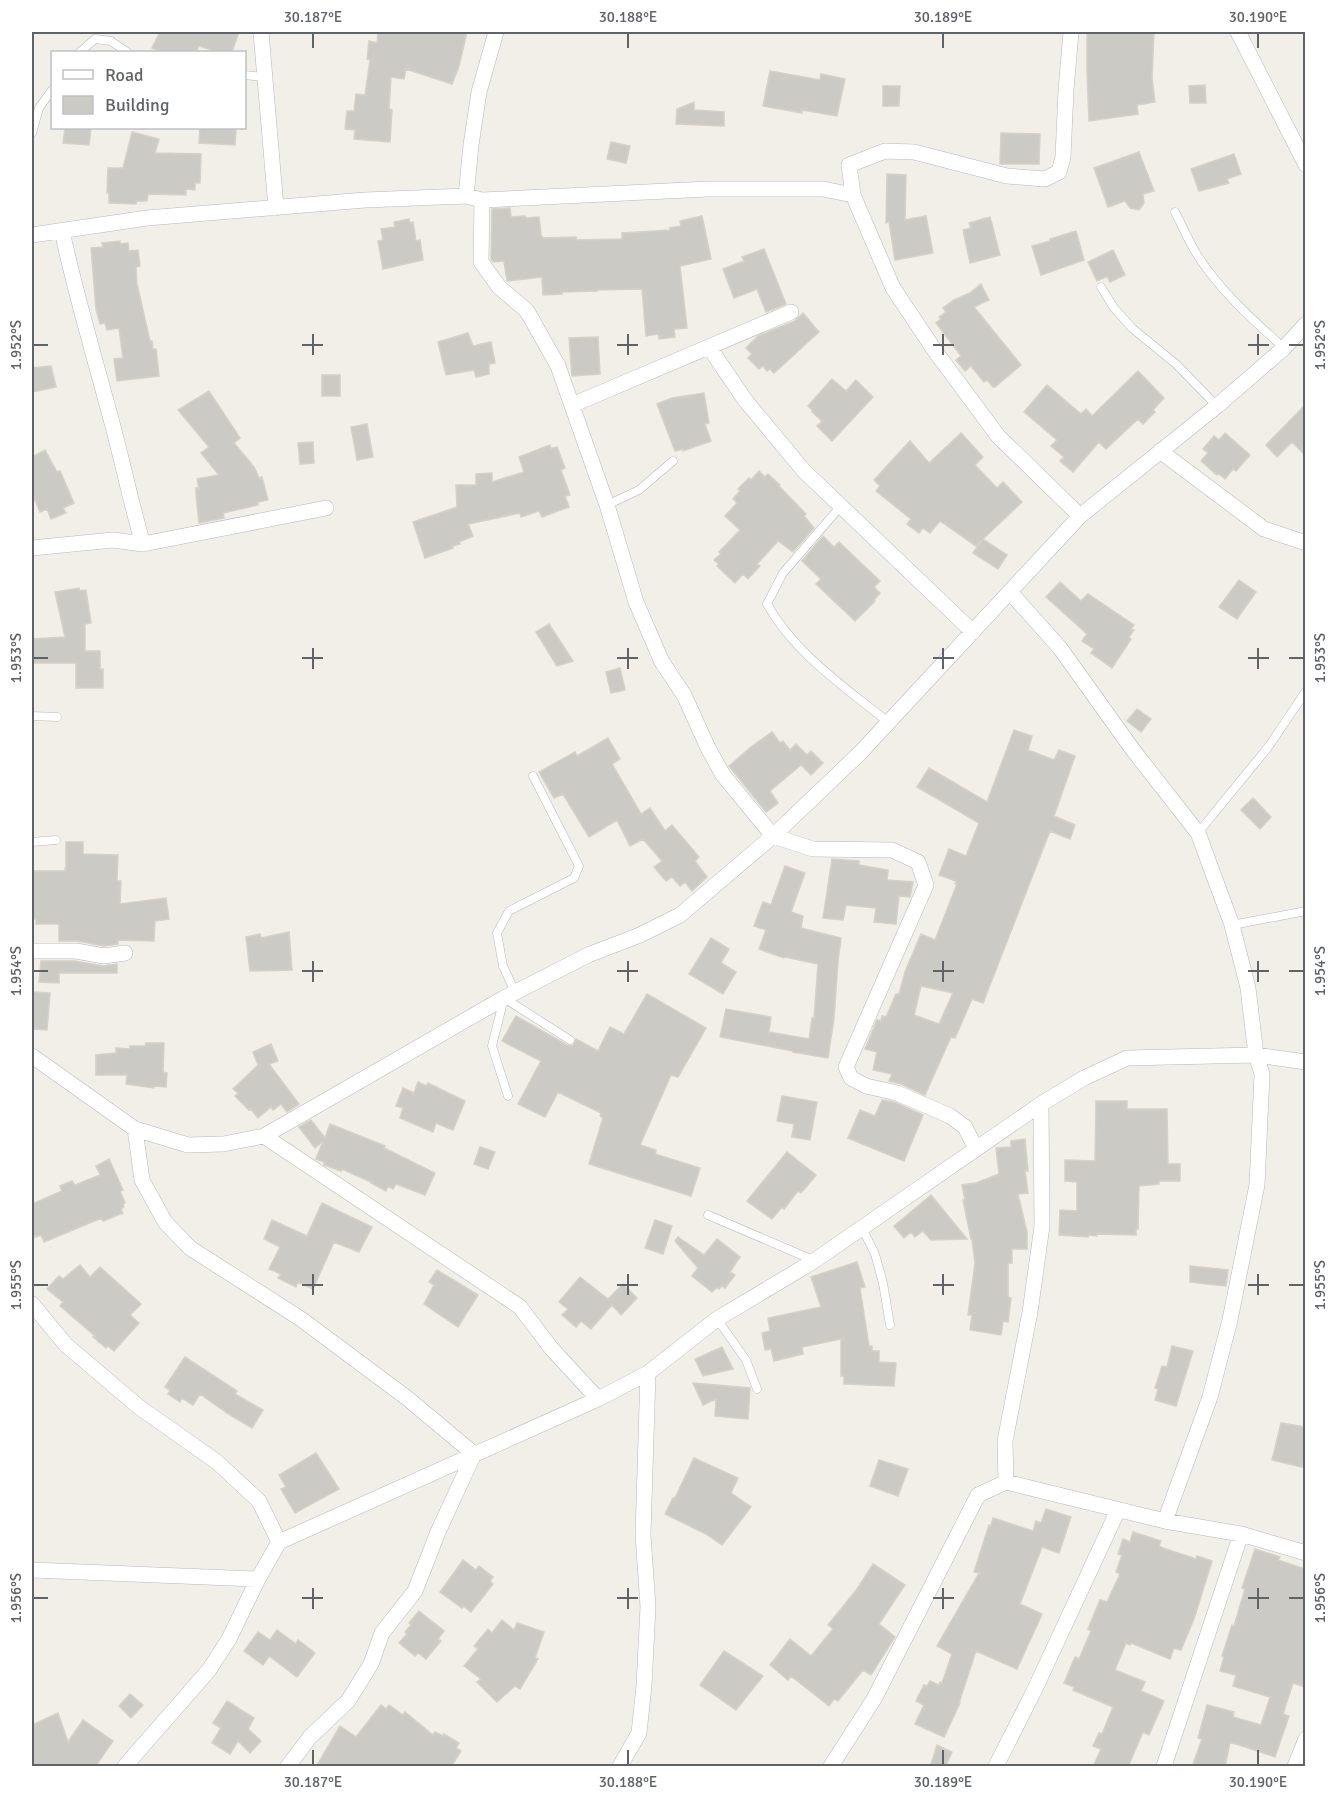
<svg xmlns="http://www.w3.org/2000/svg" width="1337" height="1798" viewBox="0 0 1337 1798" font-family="Signika,sans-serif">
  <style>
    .building { fill: #cccac5; stroke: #d6d1c6; stroke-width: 1.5; fill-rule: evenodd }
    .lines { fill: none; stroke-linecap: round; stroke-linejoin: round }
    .lane-casing { stroke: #b5b8bc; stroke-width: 9 }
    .street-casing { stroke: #b5b8bc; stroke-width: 16 }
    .lane { stroke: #fff; stroke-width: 8 }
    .street { stroke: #fff; stroke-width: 15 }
    .ticks { fill: none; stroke: #5f6368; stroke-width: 2 }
    .neatline { fill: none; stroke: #5f6368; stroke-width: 2 }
    .ticks-label { font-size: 15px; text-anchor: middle; fill: #5f6368 }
  </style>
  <rect width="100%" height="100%" fill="#f1efe8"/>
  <path class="building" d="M160 32H239L232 52H219L199 46 196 52H161L152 48Z
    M378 32H467L459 66 452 84 406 69 404 79 391 77 389 109 392 110 390 142 354 139 355 130 345 129 347 111H354L356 94 365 95 370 60 367 59 369 41 377 43Z
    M1087 32H1154L1152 78 1155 102 1137 105 1138 114 1089 121 1087 71Z
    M770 71 820 80 821 74 845 79 837 116 802 110V113L763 106Z
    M1205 85 1206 103H1190L1189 86Z
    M883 86H900L899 106H883Z
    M694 102V110L724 112V126L676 124 677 109Z
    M65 128H91L89 145 63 143Z
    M200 128H236L235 145 199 143Z
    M132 132 159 139 155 153 201 154 200 183H195V190L186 189V195L148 194 147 201H136V204L109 203V193H107L108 168H123Z
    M1001 133 1040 134 1039 164H1000Z
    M611 142 630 146 626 163 607 159Z
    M1139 152 1154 191 1143 194 1144 203 1139 210 1130 208 1125 201 1108 207 1094 168Z
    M1234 154 1241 174 1227 179 1229 183 1199 191 1191 169Z
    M887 174 906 175 905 220 926 216 933 253 895 260 889 222 886 223Z
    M510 208 511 217 525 216 526 218 539 217 541 235 543 238 576 237V240L622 239V233L670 230V228L681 226 680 221 702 216 711 259 680 266 687 328 674 329 675 337 659 339 658 334 646 336 642 289 597 290V291L562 292V294L543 295 542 277 507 281 504 261 493 262 491 259 492 209Z
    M990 217 1000 255 970 263 963 230 971 228 969 223Z
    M409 219 410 223 413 222 416 241 420 240 423 260 383 269 378 241 383 240 381 229 395 227 394 222Z
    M1076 231 1084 260 1041 275 1032 246 1050 241V239Z
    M120 241V244L128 243 129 251 138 250 140 266 136 267 137 284 150 341H152L153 349H156L159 376 117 381 114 359 123 358 119 328 107 330 105 323 100 324 96 309 91 248 103 247 102 243Z
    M764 249 786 304 766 312 757 289 734 298 723 269 744 261 742 257Z
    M1113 250 1125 275 1110 282 1107 276 1097 281 1088 262Z
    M981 284 989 300 974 307 1021 365 995 387H993L987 380 984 382 971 366 965 371 956 360 961 356 936 323 941 319 939 317 946 312 943 308 954 300 970 293Z
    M803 313 819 332 774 373 770 369 767 371 763 366 759 369 748 358 752 354 746 348 758 336 795 321Z
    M468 333 473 346 491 342 495 363 489 364V374L476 377 474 370 446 375 438 342Z
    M598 337 600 374 572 376 569 338Z
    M51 366 56 387 32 392V368Z
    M1138 371 1164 398 1153 410 1155 412 1143 424 1138 419 1106 449 1099 442 1073 472 1060 461 1064 457 1051 446 1057 440 1024 412 1047 385 1081 414 1086 409 1092 416Z
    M322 375H340V396H322Z
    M832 379 846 391 856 380 873 397 832 441 817 426 822 421 812 412 813 411 808 406Z
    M209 391 240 438 234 443 254 467 259 478 262 477 268 500 258 502V505L223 513 224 518 199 523 196 494V488H199L197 479 219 475 201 453 209 447 178 410Z
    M704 393 709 423 705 424 711 441 683 451V449L675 451 657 404 672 398Z
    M1305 405V455L1292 442 1277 457 1266 445Z
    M367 424 373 457 357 460 351 427Z
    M961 433 983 457 975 465 997 488 1003 482 1022 502 983 539 1007 555 998 569 973 553 982 540 976 546 940 521 930 533 923 528 919 533 907 524 911 519 876 491 880 486 874 480 910 441 929 463Z
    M1225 433 1250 455 1236 471 1233 469 1225 479 1219 474 1217 475 1201 461 1208 453 1203 449 1214 436 1219 440Z
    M313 442 314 463 300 464 298 443Z
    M550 445 551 449 557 447 565 468 561 470 570 495 565 496 569 507 542 517 539 511 521 517 520 513 468 524 473 536 459 542 460 544 453 546V548L425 558 413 522 457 507 456 485H476V474L492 473V482L524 472 519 457Z
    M45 450 57 472 60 471 74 503 63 508 66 513 51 519 47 509 40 512 32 493V457Z
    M759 471 765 477 768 474 780 485 779 486 806 514 804 516 814 528 793 552 778 541 757 564 760 566 748 579 743 574 735 583 717 566 719 564 714 560 721 554 719 552 740 530 725 516 737 503 733 499 740 491 738 489 749 478 751 480Z
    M823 536 834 547 839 542 880 581 874 587 880 593 874 600 875 601 855 621 816 584 821 579 802 561Z
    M1239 580 1256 592 1237 619 1219 607Z
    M1060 582 1081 601 1088 594 1134 625 1131 629 1134 630 1129 637 1131 639 1112 668 1091 653 1094 649 1082 641 1087 634 1046 597Z
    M79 588 80 591 86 590 91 623 85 624V651H100V669H103V688H76V663H32V639L65 637 55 592Z
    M549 624 573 661 557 666 536 632Z
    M620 668 625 690 611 693 606 672Z
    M1137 709 1151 719 1141 732 1127 721Z
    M1014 730 1032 736 1028 750 1054 760 1059 750 1075 756 1054 816 1075 825 1070 839 1050 831 983 1003 972 999 955 1038 951 1037 925 1095 901 1084 889 1081 892 1074 873 1070 877 1052 865 1049 877 1020 881 1021 882 1016 886 1017 896 994H899L905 972 921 934 935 940 957 884H955L956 881 939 875 949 849 966 856 979 823 917 787 929 768 987 802ZM921 986 953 993 939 1024 914 1015Z
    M772 732 780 743 783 741 790 750 796 744 807 755 811 751 823 763 811 775 801 765 770 791 778 803 766 812 729 766 751 747Z
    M608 738 620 759 612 764 641 814 650 808 665 831 672 825 699 857 695 861 707 877 692 891 685 882 680 886 672 877 666 881 654 867 662 861 643 839 630 846 617 820 589 837 563 794 554 798 539 772 575 752 577 756Z
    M1253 798 1271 817 1260 829 1241 810Z
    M66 842H83V854L118 855 117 881H121L120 904 166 898 169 919 155 921 154 941 118 940V944L104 946 78 941H59V924H36V919H32V871H65V868H66Z
    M832 859 859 861V865L888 870 887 880 913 882 910 897 899 896 896 924 874 922 876 908 846 905 843 920 823 918Z
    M785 866 805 873 791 912 803 916 801 928 841 938 838 962 834 1018 828 1058 793 1052V1051L720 1037 726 1009 771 1017 769 1032 809 1039 812 1018H814L818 964 785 957 784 958 759 949 766 930 754 926 763 902 771 905Z
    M289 932 292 970 250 971 246 937 260 934 261 938Z
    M711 938 729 949 721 963 736 972 723 994 689 974Z
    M41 961H75L103 966 117 964V973H59V983L39 982Z
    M32 992 50 993 47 1030 32 1029Z
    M647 994 706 1028 678 1077 671 1075 640 1145 656 1150 655 1154 700 1168 691 1196 589 1164 603 1118 600 1116 601 1113 558 1092 545 1117 518 1104 541 1061 502 1041 516 1016 567 1045 573 1046 576 1039 598 1051 610 1027 624 1034Z
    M146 1043H164L163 1072 167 1073 166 1087 154 1086V1088L126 1084 127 1075H96V1055L116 1053V1048L130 1049V1046H145Z
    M271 1044 278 1061 269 1064 299 1104 287 1112 281 1104 273 1110 271 1107 258 1118 251 1109 249 1110 235 1096 238 1093 233 1089 258 1065 253 1052Z
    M418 1082 426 1086 428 1083 465 1101 453 1130 436 1123 433 1132 400 1118 403 1108 396 1106 403 1088 414 1093Z
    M782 1096 817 1102 810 1140 792 1137 794 1124 777 1121Z
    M882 1100 894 1102 923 1115 904 1161 848 1138 860 1110 875 1116Z
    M1096 1101H1127V1109H1167L1168 1164H1180V1181H1159V1184L1139 1186 1138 1229H1136V1235L1097 1234V1236L1089 1235 1088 1237 1059 1235 1060 1210 1077 1211V1182L1065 1181V1160L1095 1161Z
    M311 1120 325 1138 330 1124 385 1146 384 1148 435 1173 425 1195 396 1184 393 1189 388 1186 386 1191 371 1183V1182L342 1169 341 1171 324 1165V1162L316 1159 323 1141 315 1148 299 1127Z
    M1025 1139 1028 1171H1025L1028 1193 1018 1194 1027 1232V1249H1012V1263H1008V1297L1011 1298 1008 1322 1003 1321 1001 1335 970 1330 972 1315H968L975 1263 972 1239H971L963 1200H965L962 1185 976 1183 999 1174 996 1148 1011 1147V1141Z
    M480 1147 495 1152 488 1169 474 1164Z
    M787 1152 816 1175 801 1193 798 1191 784 1209 782 1207 772 1219 747 1201Z
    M109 1159 123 1190 120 1191 125 1203 123 1204 124 1207 121 1209 123 1213 103 1221 102 1218 92 1222 44 1242 41 1235 35 1237 32 1229V1204L62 1191 60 1186 72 1181 75 1185 100 1175 96 1166Z
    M931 1195 967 1239 931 1240 923 1231 915 1237 911 1232 904 1238 894 1226Z
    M322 1203 372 1227 359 1252 334 1242 313 1289 298 1282 296 1287 278 1278 281 1274 269 1269 280 1247 264 1239 272 1220 307 1236Z
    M655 1220 672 1226 663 1254 645 1248Z
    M678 1237 704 1255 717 1239 740 1257 730 1272 735 1275 725 1288 722 1285 719 1289 717 1287 712 1292 692 1276 698 1268 675 1241Z
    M857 1262 865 1287 860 1288 869 1346H872V1351H879V1362L896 1363 894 1386 844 1384V1376H841V1339L802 1347 803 1354 774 1361 771 1349 765 1350 762 1333 770 1331 768 1318 821 1307 811 1277Z
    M80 1265 90 1277 100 1267 141 1304 130 1315 139 1323 114 1351 108 1346 106 1348 93 1337 95 1336 60 1306 63 1302 47 1289 59 1276 63 1279Z
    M1190 1266 1228 1270 1226 1286 1190 1282Z
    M437 1270 478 1295 458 1327 424 1304 434 1285 429 1282Z
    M580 1277 608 1299 623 1284 637 1298 621 1315 612 1305 591 1329 581 1321 576 1327 562 1315 568 1309 559 1302Z
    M1172 1346 1193 1351 1176 1406 1155 1400 1158 1389 1155 1388 1162 1366 1167 1367Z
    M722 1347 733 1369 703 1376 695 1359Z
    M185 1357 237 1391 235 1394 263 1410 252 1428 227 1413 200 1394 193 1405 182 1398 180 1402 168 1394 170 1390 165 1387Z
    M693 1383 750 1388 748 1419 715 1416 716 1399 703 1405Z
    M1281 1423 1305 1427V1455L1302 1467 1272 1460Z
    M316 1453 339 1489 295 1513 281 1489 286 1487 279 1475Z
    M694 1458 738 1478 731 1493 751 1507 722 1545 706 1534 665 1514 673 1498H675Z
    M879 1460 908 1469 898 1496 870 1486Z
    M1046 1509 1071 1517 1059 1553 1042 1547 1020 1604 1042 1614 1017 1669 976 1651 959 1703H960L944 1737 915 1724 924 1705 916 1701 924 1685 927 1686 930 1681 939 1685 940 1682 942 1683 952 1654 937 1646 979 1573 974 1572 989 1525 991 1526 993 1518 1033 1531 1036 1521 1041 1523Z
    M1133 1532 1161 1541 1159 1546 1163 1548 1196 1559 1197 1556 1212 1561 1194 1619 1181 1650 1174 1648 1170 1659 1131 1643 1130 1645 1126 1643 1115 1670 1145 1682 1141 1691 1164 1701 1149 1735 1143 1732 1128 1767H1093L1101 1749 1093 1746 1099 1733 1102 1734 1113 1707 1073 1690 1074 1687 1064 1683 1075 1657 1079 1659 1091 1631 1088 1629 1100 1600 1107 1602 1120 1574 1116 1572 1122 1555 1118 1554 1123 1539 1130 1542Z
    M1255 1549 1280 1557 1278 1560 1305 1569V1687L1293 1683 1283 1714 1289 1716 1275 1757 1230 1742 1225 1767H1192L1202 1739 1198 1738 1207 1705 1234 1712 1233 1717 1261 1725 1270 1697 1233 1686 1236 1675 1220 1671 1224 1657 1222 1656 1232 1625 1234 1626 1245 1589 1242 1588Z
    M463 1560 476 1570 479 1566 493 1577 490 1581 493 1584 471 1612 463 1606 462 1608 440 1592Z
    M873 1564 905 1585 879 1624 895 1637 871 1675 863 1670 838 1701 834 1699 829 1706 791 1676 788 1680 770 1665 790 1639 811 1656 833 1629 828 1625 857 1589Z
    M419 1611 444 1631 438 1639 441 1641 426 1659 418 1653 415 1656 399 1643 407 1634 405 1632 411 1625 409 1623Z
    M502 1620 514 1630 517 1623 544 1632 535 1658 538 1659 520 1689 515 1686 497 1702 477 1682 481 1679 464 1666 478 1649 474 1646 488 1629 492 1633Z
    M277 1630 296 1644 298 1640 315 1653 297 1677 269 1656 263 1665 244 1651 258 1632 270 1640Z
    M724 1651 763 1676 736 1710 700 1685Z
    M130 1694 143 1705 131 1718 119 1706Z
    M227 1701 254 1718 248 1729 261 1741 250 1753 238 1741 230 1754 212 1743 221 1728 213 1723Z
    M381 1705 386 1709 389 1705 403 1715 405 1712 433 1735 435 1732 443 1736 444 1734 459 1743 456 1748 461 1751 451 1767H316L340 1726 356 1737Z
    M58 1713 68 1742 83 1720 113 1741 95 1767H32V1725Z
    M937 1745 952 1752 945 1767H930Z"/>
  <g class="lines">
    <g class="lane-casing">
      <path id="lane" d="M80 52 95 39 111 41 127 52
        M244 75 264 77
        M32 133 39 108 52 90
        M1175 212C1182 225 1188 240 1196 253 1219 290 1252 319 1284 348
        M1101 287 1114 308 1133 329 1176 364 1217 406
        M607 505 639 490 673 461
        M841 506 783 573 767 604C795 654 845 687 888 722
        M32 716 57 717
        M1198 833 1269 746 1306 691
        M32 842 56 840
        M1232 925 1306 911
        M515 992 503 966 497 933 509 911 574 878 579 866 533 776
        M508 1096 492 1046 504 998 570 1040
        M708 1215 813 1260
        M862 1228 875 1254 883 1283 890 1325
        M717 1319 746 1360 757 1389"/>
    </g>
    <g class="street-casing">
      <path id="street" d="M261 32 276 208
        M1238 32 1306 165
        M853 195 849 165 885 151 914 152 1007 176 1045 179 1059 172 1063 157 1066 90 1071 32
        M466 196 471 145 479 92 496 32
        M482 200 481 262 499 287 527 311 558 366 607 505 636 602 662 662 684 695 708 748 723 775 773 836 813 849 892 850 918 862 926 885 846 1067 851 1078 866 1086 897 1093 950 1116 965 1127 976 1149
        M62 231C76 296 95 359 112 423 123 463 131 504 143 544
        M32 235 147 218 365 200 466 196 482 200 708 189H823L853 195 893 288 935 351 998 436 1080 516
        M709 347 745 400 804 471 973 632
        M572 405 791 312
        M1160 451 1264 529 1306 543
        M32 548 113 540 143 544 326 508
        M1010 592 1060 648 1133 750 1198 833 1232 925 1248 988 1256 1055 1262 1074 1257 1185 1230 1320 1210 1397 1165 1521
        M32 951H76L104 956 125 953
        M32 1056 135 1129 188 1145 223 1144 264 1136 504 998 588 955 640 935 680 915 773 836 860 753 1080 516 1217 406 1284 348 1306 324
        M135 1129 142 1180 165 1222 190 1248 301 1319 407 1398 474 1454 438 1532 415 1591 382 1633 371 1664 348 1701 310 1737 288 1766
        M264 1136 520 1307 551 1348 598 1399
        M32 1304 66 1345 139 1407 217 1462 259 1501 279 1542 258 1579 229 1639 209 1670 125 1766
        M1006 1482 1165 1521 1241 1534 1306 1553
        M279 1542 598 1399 648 1373 717 1319 814 1261 1041 1104 1084 1078 1127 1058 1256 1055 1306 1062
        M32 1570 258 1579
        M620 1766 639 1733 644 1686 648 1607 643 1535 648 1373
        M831 1766 874 1699 978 1495 1006 1482 1005 1441 1030 1312 1042 1226 1041 1104
        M996 1766 1035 1689 1118 1510
        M1164 1766 1241 1534
        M1295 1766 1306 1739"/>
    </g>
    <use href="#lane" class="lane"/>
    <use href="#street" class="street"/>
  </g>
  <path class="ticks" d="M313 33V48M628 33V48M943 33V48M1258 33V48M313 334V355M628 334V355M943 334V355M1258 334V355M33 345H48M302 345H323M617 345H638M933 345H954M1248 345H1269M1289 345H1304M313 648V669M628 648V669M943 648V669M1258 648V669M33 658H48M302 658H323M617 658H638M933 658H954M1248 658H1269M1289 658H1304M313 961V982M628 961V982M943 961V982M1258 961V982M33 971H48M302 971H323M617 971H638M933 971H954M1248 971H1269M1289 971H1304M313 1274V1295M628 1274V1295M943 1274V1295M1258 1274V1295M33 1285H48M302 1285H323M617 1285H638M933 1285H954M1248 1285H1269M1289 1285H1304M313 1588V1609M628 1588V1609M943 1588V1609M1258 1588V1609M33 1598H48M302 1598H323M617 1598H638M933 1598H954M1248 1598H1269M1289 1598H1304M313 1750V1765M628 1750V1765M943 1750V1765M1258 1750V1765"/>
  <rect width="1337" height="1798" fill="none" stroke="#ffffff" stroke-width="66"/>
  <rect x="51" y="51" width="195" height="78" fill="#ffffff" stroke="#bfc1c3" stroke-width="1.5"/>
  <rect x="63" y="70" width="30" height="9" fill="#ffffff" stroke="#bfc1c3" stroke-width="1.5"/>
  <text x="105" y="81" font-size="18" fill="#5f6368">Road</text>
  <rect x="63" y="96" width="30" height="18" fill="#cccac5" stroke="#bfc1c3" stroke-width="1.5"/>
  <text x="105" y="111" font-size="18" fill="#5f6368">Building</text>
  <rect x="33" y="33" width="1271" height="1732" class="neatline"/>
  <g class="ticks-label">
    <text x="313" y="22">30.187°E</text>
    <text x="628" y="22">30.188°E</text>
    <text x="943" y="22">30.189°E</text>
    <text x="1258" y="22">30.190°E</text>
    <text transform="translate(16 345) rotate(-90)" y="5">1.952°S</text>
    <text transform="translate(1320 345) rotate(-90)" y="5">1.952°S</text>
    <text transform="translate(16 658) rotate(-90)" y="5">1.953°S</text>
    <text transform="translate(1320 658) rotate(-90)" y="5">1.953°S</text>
    <text transform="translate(16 971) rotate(-90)" y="5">1.954°S</text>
    <text transform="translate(1320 971) rotate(-90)" y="5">1.954°S</text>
    <text transform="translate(16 1285) rotate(-90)" y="5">1.955°S</text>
    <text transform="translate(1320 1285) rotate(-90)" y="5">1.955°S</text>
    <text transform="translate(16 1598) rotate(-90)" y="5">1.956°S</text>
    <text transform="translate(1320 1598) rotate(-90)" y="5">1.956°S</text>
    <text x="313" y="1787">30.187°E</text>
    <text x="628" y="1787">30.188°E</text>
    <text x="943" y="1787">30.189°E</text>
    <text x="1258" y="1787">30.190°E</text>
  </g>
</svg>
